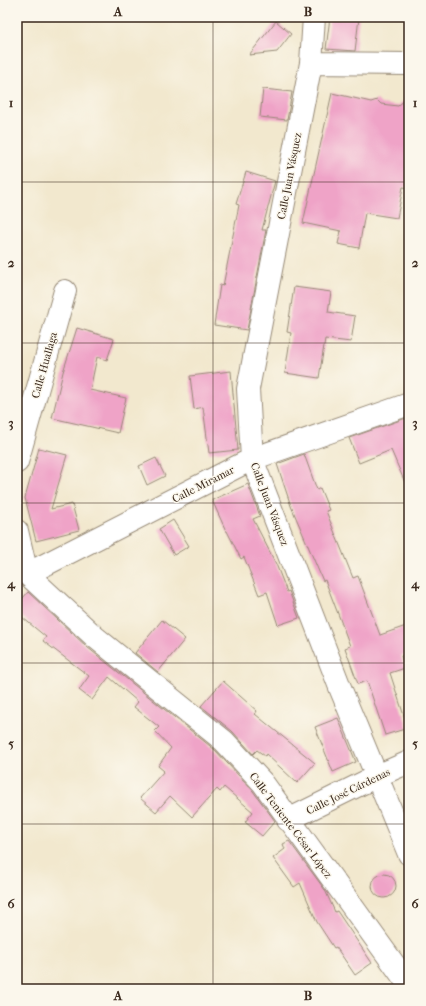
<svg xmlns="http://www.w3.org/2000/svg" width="426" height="1006" viewBox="0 0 426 1006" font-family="'IM FELL French Canon',serif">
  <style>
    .building { fill: #efa3c7 }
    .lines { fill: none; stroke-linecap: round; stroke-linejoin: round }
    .minor-casing { stroke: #968976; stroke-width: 24 }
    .minor { stroke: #fff; stroke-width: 22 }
    .grid { fill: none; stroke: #3b2a1e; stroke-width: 1; stroke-opacity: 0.55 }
    .labels { text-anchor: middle; stroke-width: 3; stroke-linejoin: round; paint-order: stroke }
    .street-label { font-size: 11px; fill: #3b2a1e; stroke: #fbf7ec }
    .neatline { fill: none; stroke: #3b2a1e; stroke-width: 1.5 }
    .grid-label { font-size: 13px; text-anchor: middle; font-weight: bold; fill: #3b2a1e }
  </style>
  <rect width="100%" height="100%" fill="#fbf7ec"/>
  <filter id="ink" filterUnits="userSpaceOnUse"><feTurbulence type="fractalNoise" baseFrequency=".025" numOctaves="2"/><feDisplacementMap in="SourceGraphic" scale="8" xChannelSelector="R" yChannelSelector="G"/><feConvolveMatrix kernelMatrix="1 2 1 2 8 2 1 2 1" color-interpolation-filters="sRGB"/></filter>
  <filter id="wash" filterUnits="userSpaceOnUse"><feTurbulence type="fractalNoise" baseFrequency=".012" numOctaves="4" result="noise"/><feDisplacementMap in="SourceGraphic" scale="16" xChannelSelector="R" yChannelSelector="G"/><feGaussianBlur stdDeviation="0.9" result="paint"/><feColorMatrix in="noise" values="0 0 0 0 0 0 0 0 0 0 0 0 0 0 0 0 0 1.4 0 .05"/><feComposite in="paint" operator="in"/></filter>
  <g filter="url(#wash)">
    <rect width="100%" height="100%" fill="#f2e8ce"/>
    <g id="blocks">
      <path class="building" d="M330 17 359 18 355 51 326 49Z
        M276 21 291 34 277 52 249 55Z
        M263 89 292 92 287 120 260 117Z
        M332 93 371 102 377 100 381 104 398 106 409 96V188L403 187 397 218 365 213 359 248 338 244 341 231 303 223Z
        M246 172 275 181 262 230H266L247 330 214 325 220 285 223 286 239 205 236 204Z
        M294 287 331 292 328 312 355 316 351 342 325 339 319 378 285 373 291 333 287 332Z
        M77 328 114 339 107 360 97 357 90 390 126 398 118 433 52 418 63 372Z
        M231 371 238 450 209 453 203 407 194 409 190 376Z
        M409 417V492L391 450 359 463 349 438Z
        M39 448 67 455 51 509 72 504 79 530 36 541 25 498Z
        M304 454 317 490 320 488 329 510 326 511 353 578 358 576 380 635 409 625V652L401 656 405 668 390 673 408 728 385 735 367 681 358 684 345 648 350 646 340 619 325 580 323 581 291 506 277 464Z
        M156 458 165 476 147 485 139 466Z
        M248 484 260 516 253 519 276 564 287 592 289 591 299 618 278 625 267 592 259 595 244 557 241 559 227 531H226L212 500Z
        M173 520 189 546 174 555 159 529Z
        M28 592 87 647 215 750 253 791 275 821 262 836 245 822 253 812 224 787 220 792 217 789 192 817 170 796 156 812 140 798 164 771 158 766 171 748 155 731 159 727 134 707 138 702 109 677 92 700 79 690 89 676 43 641 46 637 17 613V605Z
        M162 620 185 639 158 672 135 653Z
        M223 681 257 711 255 714 315 763 297 783 266 754 265 756 257 750 253 754 232 731 201 706Z
        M338 718 356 762 333 772 315 727Z
        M289 841 325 890 335 912 337 911 372 963 355 975 336 947 334 948 317 922 300 883 294 887 273 858 285 849 283 844Z
        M372 886a12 12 0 1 1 24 0a12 12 0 1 1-24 0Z"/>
    </g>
  </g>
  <g filter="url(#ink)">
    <use href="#blocks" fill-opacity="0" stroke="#968976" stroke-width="1"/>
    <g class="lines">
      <g class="minor-casing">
        <path id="minor" d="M314 17 311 63 248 389 252 459 341 690 409 854
          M311 63 409 64
          M17 462 65 291
          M17 531 27 574
          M27 574 95 637 224 741 263 783 409 985
          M27 574 252 459 409 404
          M288 820 377 776 409 762"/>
      </g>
      <use href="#minor" class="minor"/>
    </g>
  </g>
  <path class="grid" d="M213 17V989M17 182H409M17 343H409M17 503H409M17 663H409M17 824H409"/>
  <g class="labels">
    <g class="street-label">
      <text transform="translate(289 176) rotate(-79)" y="4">Calle Juan Vásquez</text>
      <text transform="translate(44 365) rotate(-74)" y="4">Calle Huallaga</text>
      <text transform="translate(203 484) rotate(-27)" y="4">Calle Miramar</text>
      <text transform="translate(270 504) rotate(69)" y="4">Calle Juan Vásquez</text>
      <text transform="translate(348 791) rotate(-26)" y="4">Calle José Cárdenas</text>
      <text transform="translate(291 825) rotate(53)" y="4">Calle Teniente César López</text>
    </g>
  </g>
  <rect width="426" height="1006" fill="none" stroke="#fbf7ec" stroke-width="44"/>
  <rect x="22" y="22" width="382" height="962" class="neatline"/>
  <g class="grid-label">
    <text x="118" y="16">A</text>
    <text x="308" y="16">B</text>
    <text x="11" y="107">1</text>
    <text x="415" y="107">1</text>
    <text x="11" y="267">2</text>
    <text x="415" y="267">2</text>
    <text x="11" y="427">3</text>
    <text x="415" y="427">3</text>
    <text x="11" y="588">4</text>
    <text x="415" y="588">4</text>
    <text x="11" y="748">5</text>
    <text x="415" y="748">5</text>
    <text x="11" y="908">6</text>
    <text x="415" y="908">6</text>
    <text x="118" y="1000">A</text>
    <text x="308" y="1000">B</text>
  </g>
</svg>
